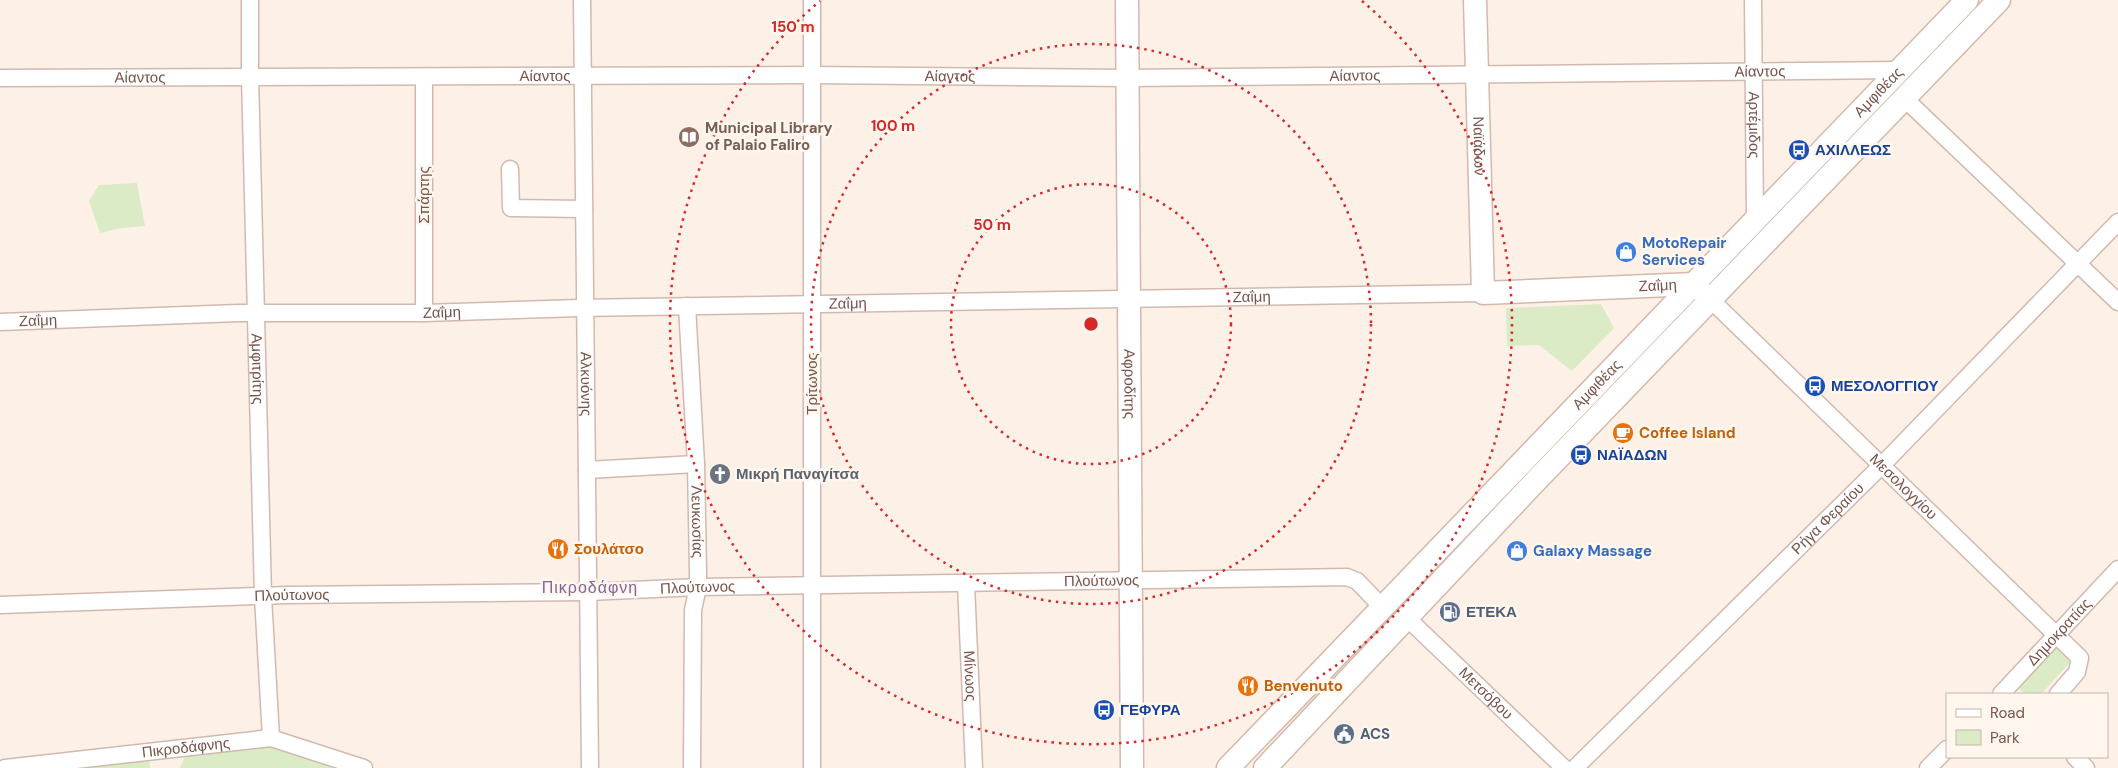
<svg xmlns="http://www.w3.org/2000/svg" width="2118" height="768" viewBox="0 0 2118 768" font-family="'DM Sans',sans-serif">
  <style>
    .green { fill: #dbebc5 }
    .lines { fill: none; stroke-linecap: round; stroke-linejoin: round }
    .street-casing { stroke: #d2b9af; stroke-width: 19 }
    .secondary-casing { stroke: #d5b8ac; stroke-width: 25 }
    .street { stroke: #fff; stroke-width: 16 }
    .secondary { stroke: #fff; stroke-width: 22 }
    .ring { fill: none; stroke: #d62828; stroke-width: 2.5; stroke-dasharray: 2.5 5 }
    .labels { text-anchor: middle; stroke-width: 5; stroke-linejoin: round; paint-order: stroke }
    .street-label { font-size: 15px; fill: #78534a; stroke: #fff6ee }
    .education-label { font-size: 15px; font-weight: bold; fill: #785e54; stroke: #fff6ee; text-anchor: start }
    .transit-label { font-size: 15px; font-weight: bold; fill: #164399; stroke: #fff6ee; text-anchor: start }
    .shop-label { font-size: 15px; font-weight: bold; fill: #366cbe; stroke: #fff6ee; text-anchor: start }
    .food-label { font-size: 15px; font-weight: bold; fill: #c56008; stroke: #fff6ee; text-anchor: start }
    .worship-label { font-size: 15px; font-weight: bold; fill: #5b616d; stroke: #fff6ee; text-anchor: start }
    .service-label { font-size: 15px; font-weight: bold; fill: #4e5e75; stroke: #fff6ee; text-anchor: start }
    .neighbourhood-label { font-size: 16px; letter-spacing: 1px; fill: #81669b; stroke: #fff6ee }
    .centre { fill: #d62828; stroke: #fff6ee; stroke-width: 2.5 }
    .ring-label { font-size: 15px; text-anchor: middle; font-weight: bold; fill: #d62828; stroke: #fff6ee; stroke-width: 5; stroke-linejoin: round; paint-order: stroke }
  </style>
  <rect width="100%" height="100%" fill="#fdf1e7"/>
  <path class="green" d="M137 183 145 226 122 228 100 233 89 201 99 185Z
    M1601 304 1614 328 1572 371 1539 345 1507 346 1506 308Z
    M2058 643 2075 657 2041 694H2025L2018 688Z
    M272 743 318 757 317 761 333 768H180L185 756 196 750Z
    M149 756 150 768H64Z"/>
  <g class="lines">
    <g class="street-casing">
      <g id="street">
        <path id="s1" d="M250 0V76L263 596 271 738"/>
        <path id="s2" d="M582 0 590 768"/>
        <path id="s3" d="M1753 0 1755 221"/>
        <path id="s4" d="M0 78 812 75 1128 78 1900 70"/>
        <path d="M1904 98 2118 302"/>
        <path d="M510 169 511 208 584 209"/>
        <path id="s5" d="M1711 300 2080 658 2077 672 2058 694"/>
        <path id="s6" d="M687 306 696 464 698 571V587L693 610 692 768"/>
        <path d="M424 313V77"/>
        <path id="s7" d="M0 322 238 313H424L579 308 1483 293"/>
        <path d="M587 470 696 464"/>
        <path id="s8" d="M966 584 974 768"/>
        <path id="s9" d="M0 605 287 595 588 592 698 587 1347 577 1357 581 1383 608"/>
        <path id="s10" d="M1407 618 1564 768"/>
        <path id="s11" d="M2001 694 2118 569"/>
        <path d="M2075 757 2086 768"/>
        <path id="s12" d="M5 768 271 738 364 768"/>
        <path d="M812 768V0"/>
        <path id="s13" d="M1575 768 1881 466 2118 222"/>
        <path d="M1928 768 1947 749"/>
      </g>
    </g>
    <g class="secondary-casing">
      <g id="secondary">
        <path id="s14" d="M1127 0 1132 768"/>
        <path id="s15" d="M1475 0 1483 293 1694 284 1699 289"/>
        <path id="s16" d="M1228 768 1967 0"/>
        <path d="M1265 768 1530 487 1999 0"/>
      </g>
    </g>
    <use href="#street" class="street"/>
    <use href="#secondary" class="secondary"/>
  </g>
  <g class="ring">
    <circle cx="1091" cy="324" r="140"/>
    <circle cx="1091" cy="324" r="280"/>
    <path d="M1362 1A421 421 0 1 1 820 1"/>
  </g>
  <defs>
    <g id="library-disc" transform="scale(1.125)"><circle r="9.5" fill="#8d6e63" stroke="#fff6ee"/><path d="M-6-4Q-3-5.5-.7-3.5V5Q-3 3-6 4ZM6-4Q3-5.5 .7-3.5V5Q3 3 6 4Z" fill="#fff"/></g>
    <g id="bus-disc" transform="scale(1.125)"><circle r="9.5" fill="#1a4fb4" stroke="#fff6ee"/><path d="M-5-6H5V4H4V6H2V4H-2V6H-4V4H-5ZM-3.5-4V0h7V-4ZM-3.5 1.2v1.5H-2V1.2ZM2 1.2v1.5H3.5V1.2Z" fill="#fff"/></g>
    <g id="shop-disc" transform="scale(1.125)"><circle r="9.5" fill="#3f7fe0" stroke="#fff6ee"/><path d="M-5-2.5h2.3a2.7 3.5 0 0 1 5.4 0H5L5.5 6h-11ZM-1.5-2.5h3a1.5 2.3 0 0 0-3 0Z" fill="#fff"/></g>
    <g id="cafe-disc" transform="scale(1.125)"><circle r="9.5" fill="#e8710a" stroke="#fff6ee"/><path d="M-5.5-4.5H6V0H3Q3 3.5 0 3.5H-2.5Q-5.5 3.5-5.5 0ZM3-3.2v2h1.7v-2ZM-6 4.5H4V6H-6Z" fill="#fff"/></g>
    <g id="church-disc" transform="scale(1.125)"><circle r="9.5" fill="#6b7280" stroke="#fff6ee"/><path d="M-1.2-6h2.4v3.5h3.3v2.4h-3.3V6h-2.4V-.1h-3.3v-2.4h3.3Z" fill="#fff"/></g>
    <g id="restaurant-disc" transform="scale(1.125)"><circle r="9.5" fill="#e8710a" stroke="#fff6ee"/><path d="M-5-6h1v4h1v-4h1v4h1v-4h1v5L-1.5 .5V6h-2V.5L-5-1ZM5-6V6H3V1.5H1.5Q1.5-4 5-6Z" fill="#fff"/></g>
    <g id="fuel-disc" transform="scale(1.125)"><circle r="9.5" fill="#5c6f8a" stroke="#fff6ee"/><path d="M-5.5-6h7V0h2V4h1.3V-2.5L3-4.5l.8-.8L6-3V5H2.5V1h-1V6h-7ZM-4.2-4.7v3.2H.2V-4.7Z" fill="#fff"/></g>
    <g id="civic-disc" transform="scale(1.125)"><circle r="9.5" fill="#5c6f8a" stroke="#fff6ee"/><path d="M-.6-6.5H3V-4.5H.6V-3L4-1V1h2V6H-6V1h2V-1L-.6-3ZM-1.2 2.5V6h2.4V2.5Z" fill="#fff"/></g>
  </defs>
  <g fill-rule="evenodd">
    <use href="#library-disc" x="689" y="137"/>
    <use href="#bus-disc" x="1799" y="150"/>
    <use href="#shop-disc" x="1626" y="252"/>
    <use href="#bus-disc" x="1815" y="386"/>
    <use href="#cafe-disc" x="1623" y="433"/>
    <use href="#bus-disc" x="1581" y="455"/>
    <use href="#church-disc" x="720" y="474"/>
    <use href="#restaurant-disc" x="558" y="549"/>
    <use href="#shop-disc" x="1517" y="551"/>
    <use href="#fuel-disc" x="1450" y="612"/>
    <use href="#restaurant-disc" x="1248" y="686"/>
    <use href="#bus-disc" x="1104" y="710"/>
    <use href="#civic-disc" x="1344" y="734"/>
  </g>
  <g class="labels">
    <g class="street-label">
      <text dy="5" stroke="none"><textPath href="#s4" startOffset="1760">Αίαντος</textPath></text>
      <text dy="5" stroke="none"><textPath href="#s4" startOffset="1355">Αίαντος</textPath></text>
      <text dy="5" stroke="none"><textPath href="#s4" startOffset="545">Αίαντος</textPath></text>
      <text dy="5" stroke="none"><textPath href="#s4" startOffset="950">Αίαντος</textPath></text>
      <text dy="5" stroke="none"><textPath href="#s4" startOffset="140">Αίαντος</textPath></text>
      <text dy="5" stroke="none"><textPath href="#s16" startOffset="938">Αμφιθέας</textPath></text>
      <text dy="5" stroke="none"><textPath href="#s3" startOffset="125">Αρτέμιδος</textPath></text>
      <text dy="5" stroke="none"><textPath href="#s15" startOffset="146">Ναϊάδων</textPath></text>
      <text transform="translate(424 195) rotate(-90)" y="5">Σπάρτης</text>
      <text dy="5" stroke="none"><textPath href="#s15" startOffset="468">Ζαΐμη</textPath></text>
      <text dy="5" stroke="none"><textPath href="#s7" startOffset="1252">Ζαΐμη</textPath></text>
      <text dy="5" stroke="none"><textPath href="#s7" startOffset="848">Ζαΐμη</textPath></text>
      <text dy="5" stroke="none"><textPath href="#s7" startOffset="442">Ζαΐμη</textPath></text>
      <text dy="5" stroke="none"><textPath href="#s7" startOffset="38">Ζαΐμη</textPath></text>
      <text dy="5" stroke="none"><textPath href="#s1" startOffset="369">Αμφιτρίτης</textPath></text>
      <text dy="5" stroke="none"><textPath href="#s2" startOffset="384">Αλκυόνης</textPath></text>
      <text transform="translate(812 384) rotate(-90)" y="5">Τρίτωνος</text>
      <text dy="5" stroke="none"><textPath href="#s14" startOffset="384">Αφροδίτης</textPath></text>
      <text dy="5" stroke="none"><textPath href="#s16" startOffset="532">Αμφιθέας</textPath></text>
      <text dy="5" stroke="none"><textPath href="#s5" startOffset="268">Μεσολογγίου</textPath></text>
      <text dy="5" stroke="none"><textPath href="#s13" startOffset="355">Ρήγα Φεραίου</textPath></text>
      <text dy="5" stroke="none"><textPath href="#s6" startOffset="216">Λευκωσίας</textPath></text>
      <text dy="5" stroke="none"><textPath href="#s9" startOffset="1102">Πλούτωνος</textPath></text>
      <text dy="5" stroke="none"><textPath href="#s9" startOffset="698">Πλούτωνος</textPath></text>
      <text dy="5" stroke="none"><textPath href="#s9" startOffset="292">Πλούτωνος</textPath></text>
      <text dy="5" stroke="none"><textPath href="#s11" startOffset="85">Δημοκρατίας</textPath></text>
      <text dy="5" stroke="none"><textPath href="#s8" startOffset="92">Μίνωος</textPath></text>
      <text dy="5" stroke="none"><textPath href="#s10" startOffset="109">Μετσόβου</textPath></text>
      <text dy="5" stroke="none"><textPath href="#s12" startOffset="182">Πικροδάφνης</textPath></text>
    </g>
    <g class="education-label">
      <text x="705" y="133">Municipal Library<tspan x="705" dy="17">of Palaio Faliro</tspan></text>
    </g>
    <g class="transit-label">
      <text x="1815" y="155">ΑΧΙΛΛΕΩΣ</text>
      <text x="1831" y="391">ΜΕΣΟΛΟΓΓΙΟΥ</text>
      <text x="1597" y="460">ΝΑΪΑΔΩΝ</text>
      <text x="1120" y="715">ΓΕΦΥΡΑ</text>
    </g>
    <g class="shop-label">
      <text x="1642" y="248">MotoRepair<tspan x="1642" dy="17">Services</tspan></text>
      <text x="1533" y="556">Galaxy Massage</text>
    </g>
    <g class="food-label">
      <text x="1639" y="438">Coffee Island</text>
      <text x="574" y="554">Σουλάτσο</text>
      <text x="1264" y="691">Benvenuto</text>
    </g>
    <g class="worship-label">
      <text x="736" y="479">Μικρή Παναγίτσα</text>
    </g>
    <g class="service-label">
      <text x="1466" y="617">ΕΤΕΚΑ</text>
      <text x="1360" y="739">ACS</text>
    </g>
    <g class="neighbourhood-label">
      <text x="590" y="593">Πικροδάφνη</text>
    </g>
  </g>
  <circle cx="1091" cy="324" r="8" class="centre"/>
  <g class="ring-label">
    <text x="793" y="32">150 m</text>
    <text x="893" y="131">100 m</text>
    <text x="992" y="230">50 m</text>
  </g>
  <rect x="1946" y="693" width="162" height="65" fill="#fff6ee" stroke="#c9b5ac"/>
  <rect x="1956" y="709" width="25" height="8" fill="#ffffff" stroke="#c9b5ac"/>
  <text x="1990" y="718" font-size="15" fill="#78534a">Road</text>
  <rect x="1956" y="730" width="25" height="15" fill="#dbebc5" stroke="#c9b5ac"/>
  <text x="1990" y="743" font-size="15" fill="#78534a">Park</text>
</svg>
